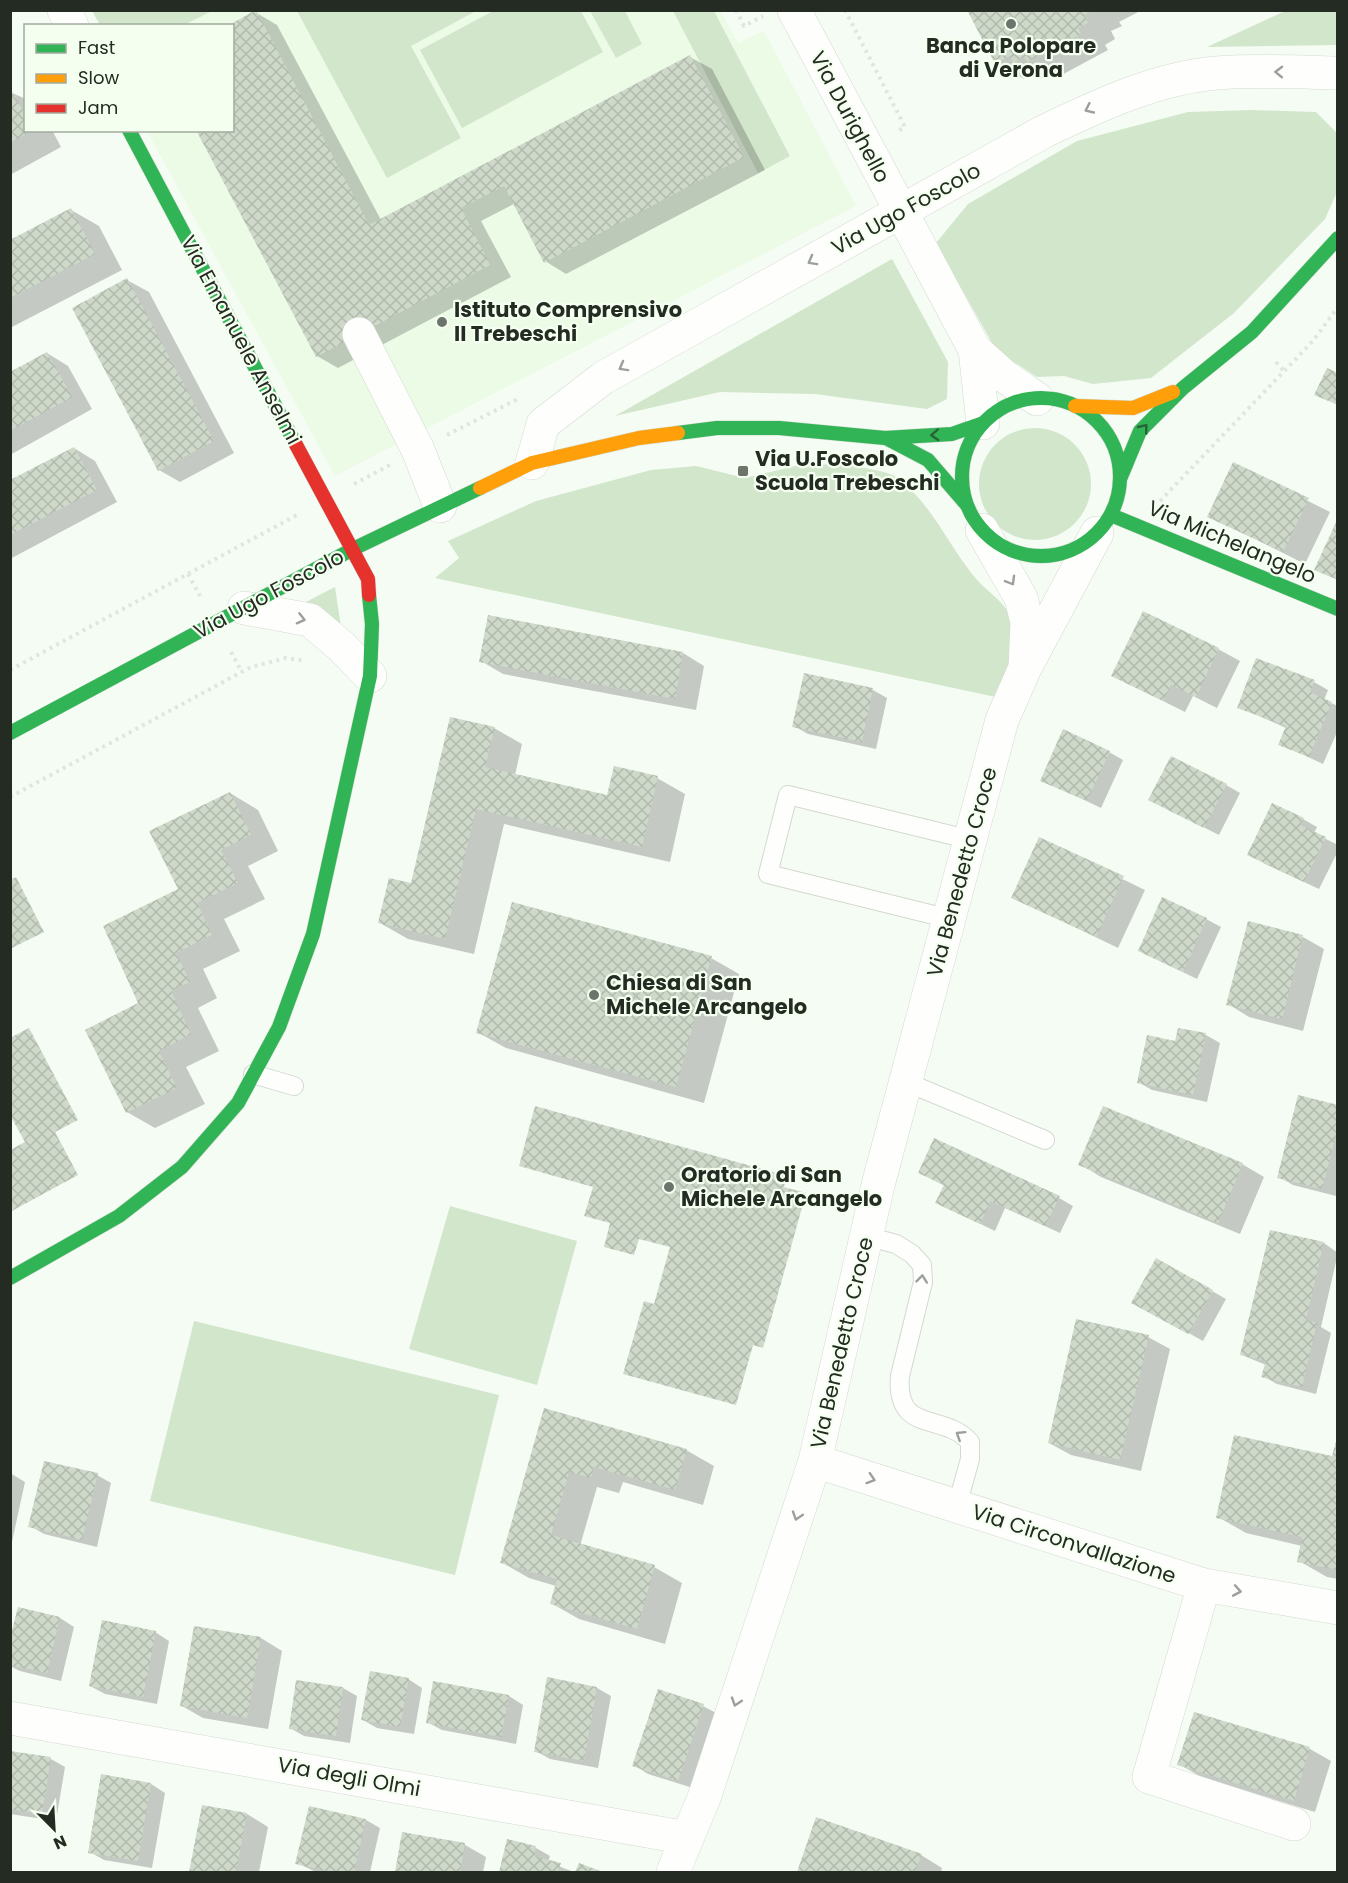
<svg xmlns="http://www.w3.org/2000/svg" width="1348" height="1883" viewBox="0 0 1348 1883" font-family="Poppins,sans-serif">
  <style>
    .built { fill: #ebfbe6 }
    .green { fill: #d2e6cb }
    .shadow { fill: #0003 }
    .building { fill: url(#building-cross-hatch) }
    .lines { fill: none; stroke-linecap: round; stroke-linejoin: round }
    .lane-casing { stroke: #d3d9d1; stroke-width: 20 }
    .street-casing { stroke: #d3d9d1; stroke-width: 34 }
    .fast-casing { stroke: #d3d9d1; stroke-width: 15 }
    .slow-casing { stroke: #d3d9d1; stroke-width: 15 }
    .jam-casing { stroke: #d3d9d1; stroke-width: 15 }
    .path { stroke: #e2e4e2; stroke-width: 4; stroke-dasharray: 3 4.5; stroke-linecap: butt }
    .lane { stroke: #fefffd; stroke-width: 18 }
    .street { stroke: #fefffd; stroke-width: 33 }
    .fast { stroke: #30b455; stroke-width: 14 }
    .slow { stroke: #ff9f0a; stroke-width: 14 }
    .jam { stroke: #e5322d; stroke-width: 14 }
    .oneway { stroke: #9ca09a }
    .oneway2 { stroke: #296236 }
    .poi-dot { fill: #6d746c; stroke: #f4fff0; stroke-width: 2 }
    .labels { text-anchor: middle; stroke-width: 4.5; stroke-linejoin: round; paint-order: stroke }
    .poi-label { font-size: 21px; font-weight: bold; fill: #242b22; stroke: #f4fff0; text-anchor: start }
    .street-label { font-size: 21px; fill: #242b22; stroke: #f4fff0 }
  </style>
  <defs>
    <pattern id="building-cross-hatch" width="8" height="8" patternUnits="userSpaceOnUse" patternTransform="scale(1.5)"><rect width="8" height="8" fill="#ced9ca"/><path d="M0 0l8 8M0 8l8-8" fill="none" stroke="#b1baad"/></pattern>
  </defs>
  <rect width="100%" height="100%" fill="#f5fcf4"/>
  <path class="built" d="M212 11H297L387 177 461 138 411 46 476 11H493L421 50 603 52 581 11H590L616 58 642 44 625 11H673L758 172 790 155 714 11H721L738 43 764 31 856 206 335 476 147 131 232 130V26L184 25Z"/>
  <path class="green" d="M92 11H212L184 25H100Z
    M297 11H476L411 46 461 138 387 178Z
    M581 11 603 52 462 128 420 50 493 11Z
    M590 11H625L642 44 616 58Z
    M673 11H714L790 156 758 173Z
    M1285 11H1337V45L1207 47Z
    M1252 110 1316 112 1337 133V192L1325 219 1234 313 1151 378 1093 384 1064 376 1037 377 996 350 936 243 968 204 1077 141 1188 112Z
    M892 259 948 362 947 399 927 409 815 394 720 392 615 416Z
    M979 484a56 56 0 1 1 112 0a56 56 0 1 1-112 0Z
    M843 464C858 468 883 469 896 477 933 504 949 548 978 581 989 593 1005 602 1011 618 1021 645 1008 675 996 697L435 578 459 558 448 541 536 501 651 470 696 466 745 478 799 465Z
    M335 587 341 627 300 605Z
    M450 1206 577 1241 537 1385 409 1349Z
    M194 1321 499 1395 455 1575 150 1501Z"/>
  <path class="shadow" d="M969 10H1142L1119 22 1122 26 1111 31 1115 39 1105 45 1108 50 1056 78 1050 74 1042 78 1035 74 1024 79 996 63Z
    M255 12 277 25 381 220 690 57 712 69 765 170 566 274 545 261 514 204 481 221 511 277 338 368 317 356 232 130Z
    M10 92 26 99V130H52L61 147 10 175Z
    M71 210 99 226 122 270 10 328V241Z
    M127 280 149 292 234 453 180 482 159 470Z
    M47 353 68 366 92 409 10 455V374Z
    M74 448 95 461 117 502 10 559V482Z
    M1234 464 1330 512 1305 564 1209 516Z
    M1218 649 1240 661 1217 708 1193 696 1185 712 1113 676Z
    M683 653 704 666 696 710 503 674 481 661Z
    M1314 682 1328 690 1324 700 1338 706V730L1323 764 1280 744 1286 728 1239 707Z
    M873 690 887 698 876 749 808 734 794 726Z
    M494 728 522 744 515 775 609 797 657 778 685 794 670 862 504 824 474 954 408 939 380 923 412 884Z
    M1109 752 1123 760 1101 808 1042 780Z
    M1226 785 1240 793 1219 835 1165 808Z
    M230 793 258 810 278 851 248 866 265 899 224 919 240 951 203 969 217 998 198 1008 219 1051 186 1067 205 1104 155 1128 127 1112 140 1004 180 890Z
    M1303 819 1317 827 1314 833 1338 845V851L1319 889 1263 863Z
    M1040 839 1145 890 1118 948 1013 897Z
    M1206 919 1221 927 1197 979 1139 951Z
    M1249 923 1303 937 1324 949 1303 1031 1249 1017 1228 1004Z
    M711 958 739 974 704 1103 506 1048 477 1032Z
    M1179 1029 1206 1035 1220 1043 1207 1102 1152 1090 1138 1082 1176 1043Z
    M1338 1106 1336 1196 1293 1185 1279 1177Z
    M1080 1164H1242L1264 1177 1240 1234 1101 1177Z
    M920 1173 1059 1198 1073 1206 1060 1233 1005 1208 995 1231 937 1203 945 1186Z
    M1324 1243 1338 1253 1321 1327 1331 1333 1316 1394 1277 1384 1263 1376 1266 1365 1242 1355Z
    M1212 1291 1226 1299 1203 1341 1147 1310Z
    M1148 1337 1170 1349 1141 1471 1071 1455 1049 1443Z
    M545 1410 686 1450 714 1466 703 1505 623 1482 619 1493 597 1487 580 1546 654 1567 682 1583 665 1644 579 1619 551 1603 556 1586 529 1578 501 1562Z
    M1338 1437V1579L1327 1577 1299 1561 1302 1546 1246 1533 1218 1517 1333 1457Z
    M10 1473 25 1482 10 1551Z
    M97 1475 111 1483 97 1547 44 1534 30 1526Z
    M60 1618 74 1627 61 1681 20 1671 10 1666V1644Z
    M155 1632 169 1641 157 1704 105 1694 90 1686Z
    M261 1638 282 1651 268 1729 203 1718 182 1706Z
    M408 1679 422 1688 414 1734 377 1728 363 1720Z
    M548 1679 597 1688 611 1696 598 1768 550 1759 536 1751Z
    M298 1681 343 1688 357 1696 350 1743 304 1736 290 1728Z
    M434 1683 509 1696 523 1705 516 1744 442 1730 427 1722Z
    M703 1706 718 1714 693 1788 648 1774 634 1765Z
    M1195 1713 1310 1749 1331 1761 1315 1812 1201 1777 1179 1764Z
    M10 1752 51 1759 65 1767 56 1821 10 1814Z
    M102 1776 151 1784 165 1793 152 1868 104 1860 90 1852Z
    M203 1806 247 1814 268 1827 259 1872H190Z
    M310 1808 366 1820 380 1828 370 1872H316L297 1863Z
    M817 1819 921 1855 942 1868 941 1872H798Z
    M403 1834 465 1845 486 1857 483 1872H396Z
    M509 1841 536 1848 550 1856 548 1862 574 1872H501Z"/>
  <path class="building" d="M256 10 369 225 690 55 744 157 544 263 504 186 461 208 490 265 316 357 196 130H232V26H227Z
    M967 10H1093L1084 15 1088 23 1078 28 1081 34 1027 62 1024 57 1013 63 1010 56 995 64Z
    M10 88 26 116V130H34L10 143Z
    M71 208 95 254 10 298V240Z
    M127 278 214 441 158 471 72 308Z
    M47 352 72 397 10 431V372Z
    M1327 368 1338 373V405L1314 395Z
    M74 447 97 490 10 535V480Z
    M1233 462 1309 498 1283 552 1207 517Z
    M1338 518V580L1314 570Z
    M1143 611 1219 648 1196 697 1171 685 1163 701 1111 676Z
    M488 615 683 652 675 699 479 662Z
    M1256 658 1315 680 1310 692 1332 702 1309 757 1278 745 1286 726 1237 708Z
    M804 673 873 688 862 742 792 727Z
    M450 717 495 727 485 767 607 795 614 766 658 776 642 847 476 809 445 939 378 923 389 878 411 883Z
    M1063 729 1110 751 1087 801 1040 781Z
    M1171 756 1227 784 1204 828 1148 800Z
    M230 792 251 835 221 850 238 883 197 903 212 935 176 953 190 982 171 991 191 1034 159 1051 177 1088 126 1113 85 1030 138 1003 103 926 178 889 149 831Z
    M1272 803 1304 818 1300 825 1326 837 1304 882 1247 855Z
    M1039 837 1124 876 1096 937 1011 898Z
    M16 877 44 932 10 949V880Z
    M1162 897 1207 918 1183 972 1138 951Z
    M512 902 712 956 676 1087 476 1033Z
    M1248 921 1303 935 1282 1019 1226 1005Z
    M29 1028 78 1120 55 1132 78 1175 10 1212V1150L25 1142 10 1115V1038Z
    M1178 1028 1206 1033 1193 1095 1137 1083 1147 1035 1175 1041Z
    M1298 1095 1338 1105V1127L1322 1189 1277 1178Z
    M535 1106 787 1176 784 1187 806 1193 763 1348 753 1345 736 1405 623 1374 644 1301 654 1304 670 1247 639 1239 634 1255 604 1247 610 1223 584 1216 593 1187 519 1166Z
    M1103 1106 1243 1163 1218 1223 1078 1165Z
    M934 1138 1060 1196 1045 1226 991 1201 980 1224 935 1203 944 1185 918 1173Z
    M1270 1230 1324 1242 1306 1320 1317 1323 1302 1387 1261 1377 1266 1361 1240 1355Z
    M1156 1258 1213 1290 1188 1334 1131 1303Z
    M1076 1319 1149 1335 1120 1460 1048 1443Z
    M544 1408 687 1449 675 1490 594 1467 591 1478 569 1472 551 1535 655 1565 637 1629 550 1604 557 1579 500 1563Z
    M1338 1434V1570L1297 1562 1302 1537 1216 1518 1234 1435 1332 1456Z
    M44 1461 98 1473 82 1540 28 1527Z
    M18 1607 60 1617 47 1673 10 1665V1638Z
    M102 1620 156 1631 143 1697 89 1686Z
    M194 1626 261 1637 247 1718 180 1706Z
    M370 1671 409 1678 400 1727 361 1720Z
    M547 1677 597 1687 584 1761 534 1752Z
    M296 1680 343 1687 336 1736 289 1729Z
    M433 1681 509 1695 501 1737 426 1723Z
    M658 1689 704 1704 678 1781 632 1766Z
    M1194 1712 1310 1747 1294 1801 1177 1765Z
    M10 1751 51 1757 42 1814 10 1809Z
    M101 1774 151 1783 138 1861 88 1853Z
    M202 1805 247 1813 236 1872H189Z
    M309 1806 366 1819 354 1872H333L295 1864Z
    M816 1817 922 1854 915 1872H797Z
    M402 1832 465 1843 460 1872H395Z
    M507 1839 536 1846 534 1856 561 1863 558 1872H499Z
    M579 1863 603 1872H575Z"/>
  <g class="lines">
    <g class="lane-casing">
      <path id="lane" d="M950 919 768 874 788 795 971 840
        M253 1074 294 1086
        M906 1082 1045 1140
        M866 1236 896 1244 912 1254 922 1265 923 1282 900 1376C895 1435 944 1412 970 1442V1459L957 1506"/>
    </g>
    <g class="street-casing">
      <path id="street" d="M64 10 72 26
        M794 10 975 350
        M359 334 418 450 440 506
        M983 423 975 350 1004 376 1037 399
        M532 463 543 424 603 378 1043 132C1097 106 1156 78 1217 73 1257 70 1298 72 1338 73
        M982 530 1021 598 1027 622 1025 668 1097 533
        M244 608 310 620 341 646 370 676
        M815 1461 1204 1585 1338 1608
        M1204 1585 1149 1777 1294 1824
        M10 1718 687 1838
        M673 1872 704 1798 815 1461 878 1185 1002 720 1025 668"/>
    </g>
    <g class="fast-casing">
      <path id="fast" d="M129 130 294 441
        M962 477a79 79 0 1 1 158 0a79 79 0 1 1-158 0Z
        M678 433 717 428H779L885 438 952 434 983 423
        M886 438 928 460 966 504
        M1120 479 1140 431 1183 388 1252 332 1338 238
        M1111 515 1338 609
        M10 733 353 549 480 488
        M10 1278 119 1216 182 1167 238 1103 279 1027 313 934 370 676 372 624 369 595"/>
    </g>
    <g class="slow-casing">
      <path id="slow" d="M1075 406 1133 408 1173 392
        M480 488 532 463 639 438 678 433"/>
    </g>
    <g class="jam-casing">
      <path id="jam" d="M294 441 368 579 369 595"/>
    </g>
    <path class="path" d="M736 10 744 26 763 16
      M845 10 905 127 896 132
      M1276 362 1284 371
      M447 435 520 398
      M354 484 390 465
      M1160 501 1313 341 1338 307
      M188 574 200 596
      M231 652 242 672
      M10 670 297 515
      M10 797 251 667 286 658 306 661"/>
    <use href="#lane" class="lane"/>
    <use href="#street" class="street"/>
    <use href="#fast" class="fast"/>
    <use href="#slow" class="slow"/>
    <use href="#jam" class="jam"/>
  </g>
  <defs><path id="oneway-chevron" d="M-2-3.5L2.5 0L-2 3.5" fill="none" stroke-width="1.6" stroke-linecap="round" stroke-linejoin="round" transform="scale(1.5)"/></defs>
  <g class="oneway">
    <use href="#oneway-chevron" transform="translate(1279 72) rotate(-179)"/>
    <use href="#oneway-chevron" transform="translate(1089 109) rotate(155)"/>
    <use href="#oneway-chevron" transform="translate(812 261) rotate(151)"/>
    <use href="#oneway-chevron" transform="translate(623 367) rotate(151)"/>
    <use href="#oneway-chevron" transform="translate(1011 581) rotate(60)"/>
    <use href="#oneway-chevron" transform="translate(301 619) rotate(14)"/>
    <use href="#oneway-chevron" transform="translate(922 1279) rotate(-84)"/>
    <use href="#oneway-chevron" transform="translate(960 1435) rotate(-148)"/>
    <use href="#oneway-chevron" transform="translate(871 1479) rotate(18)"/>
    <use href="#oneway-chevron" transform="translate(797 1516) rotate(108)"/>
    <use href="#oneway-chevron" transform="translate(1237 1591) rotate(10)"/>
    <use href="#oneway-chevron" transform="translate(736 1702) rotate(108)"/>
  </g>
  <g class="oneway2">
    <use href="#oneway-chevron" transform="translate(1144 428) rotate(-51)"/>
    <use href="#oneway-chevron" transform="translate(935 435) rotate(177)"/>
  </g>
  <g class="poi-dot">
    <circle cx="1011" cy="24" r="6"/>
    <circle cx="442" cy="322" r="6"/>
    <rect x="737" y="465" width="12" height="12" rx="3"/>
    <circle cx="594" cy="995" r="6"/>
    <circle cx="669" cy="1187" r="6"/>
  </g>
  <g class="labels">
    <g class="poi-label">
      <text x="1011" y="53" text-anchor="middle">Banca Polopare<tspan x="1011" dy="24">di Verona</tspan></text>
      <text x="454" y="317">Istituto Comprensivo<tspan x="454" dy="24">II Trebeschi</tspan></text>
      <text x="755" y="466">Via U.Foscolo<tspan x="755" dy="24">Scuola Trebeschi</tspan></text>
      <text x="606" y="990">Chiesa di San<tspan x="606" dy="24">Michele Arcangelo</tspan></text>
      <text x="681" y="1182">Oratorio di San<tspan x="681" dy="24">Michele Arcangelo</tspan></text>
    </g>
    <g class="street-label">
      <text transform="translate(850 117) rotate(62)" y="7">Via Durighello</text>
      <text transform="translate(906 209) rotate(-29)" y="7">Via Ugo Foscolo</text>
      <text transform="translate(241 340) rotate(62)" y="7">Via Emanuele Anselmi</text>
      <text transform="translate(1232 542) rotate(23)" y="7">Via Michelangelo</text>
      <text transform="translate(269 594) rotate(-28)" y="7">Via Ugo Foscolo</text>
      <text transform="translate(962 872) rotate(-75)" y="7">Via Benedetto Croce</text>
      <text transform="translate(842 1343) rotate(-77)" y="7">Via Benedetto Croce</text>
      <text transform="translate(1074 1544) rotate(18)" y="7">Via Circonvallazione</text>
      <text transform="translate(349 1777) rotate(10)" y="7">Via degli Olmi</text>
    </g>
  </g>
  <rect width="1348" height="1883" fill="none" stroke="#242b22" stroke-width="24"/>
  <rect x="24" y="24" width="210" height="108" fill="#f4fff0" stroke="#a1aa9e" stroke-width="1.5"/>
  <rect x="36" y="44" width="30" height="9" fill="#30b455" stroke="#a1aa9e" stroke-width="1.5"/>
  <text x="78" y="54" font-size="18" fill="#242b22">Fast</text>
  <rect x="36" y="74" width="30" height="9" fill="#ff9f0a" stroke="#a1aa9e" stroke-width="1.5"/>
  <text x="78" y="84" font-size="18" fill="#242b22">Slow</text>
  <rect x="36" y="104" width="30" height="9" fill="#e5322d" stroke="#a1aa9e" stroke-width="1.5"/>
  <text x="78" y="114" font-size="18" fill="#242b22">Jam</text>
  <g transform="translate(54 1829) rotate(156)" stroke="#f4fff0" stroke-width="4.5" paint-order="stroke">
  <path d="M0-4.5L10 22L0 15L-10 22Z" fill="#242b22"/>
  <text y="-9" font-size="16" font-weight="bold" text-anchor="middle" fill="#242b22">N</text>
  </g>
</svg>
